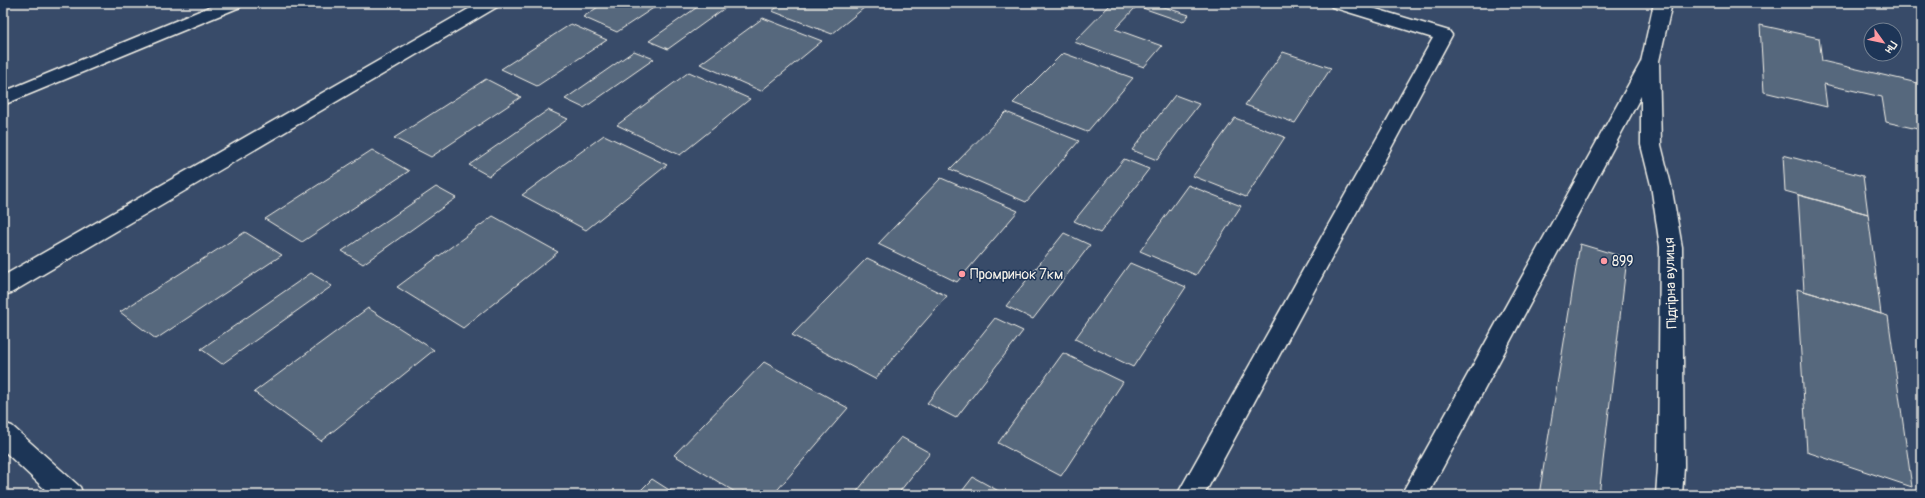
<svg xmlns="http://www.w3.org/2000/svg" width="1925" height="498" viewBox="0 0 1925 498" font-family="Pangolin,sans-serif">
  <style>
    .built { fill: #374c69; fill-rule: evenodd }
    .building { fill: #56677d; stroke: #f4f1e8 }
    .lines { fill: none; stroke-linecap: round; stroke-linejoin: round }
    .minor-casing { stroke: #f4f1e8; stroke-width: 3 }
    .minor { fill: #1d3557; fill-rule: evenodd }
    .poi-dot { fill: #ff9aa2; stroke: #1d3557; stroke-width: 1.5 }
    .labels { text-anchor: middle; stroke-width: 3; stroke-linejoin: round; paint-order: stroke }
    .poi-label { font-size: 14px; fill: #f4f1e8; stroke: #1d3557; text-anchor: start }
    .street-label { font-size: 14px; fill: #f4f1e8; stroke: #1d3557 }
  </style>
  <rect width="100%" height="100%" fill="#2a4060"/>
  <filter id="ink" filterUnits="userSpaceOnUse"><feTurbulence type="fractalNoise" baseFrequency=".025" numOctaves="2"/><feDisplacementMap in="SourceGraphic" scale="8" xChannelSelector="R" yChannelSelector="G"/><feConvolveMatrix kernelMatrix="1 2 1 2 8 2 1 2 1" color-interpolation-filters="sRGB"/></filter>
  <g filter="url(#ink)">
    <path class="built" d="M3 3H1922V495H3ZM1871 30H1895V54H1871Z"/>
    <path class="building" d="M604 3H661L617 32 583 17Z
      M703 3H723L729 5 668 49 649 41Z
      M783 3H870L832 34 772 11Z
      M1112 3H1151L1189 15 1183 22 1137 6 1115 29 1162 46 1144 67 1074 42Z
      M763 18 822 41 761 91 700 64Z
      M571 24 607 40 537 86 501 69Z
      M1760 25 1819 38 1822 61 1922 84V130L1886 122 1882 97 1824 84 1827 107 1764 92Z
      M634 51 654 59 584 108 565 99Z
      M1283 52 1331 68 1295 123 1245 105Z
      M1063 53 1133 78 1087 132 1013 103Z
      M689 72 750 99 680 155 617 125Z
      M486 79 521 97 431 157 394 138Z
      M1175 95 1199 104 1157 160 1132 150Z
      M548 110 568 119 489 176 469 165Z
      M1006 112 1079 141 1026 202 950 169Z
      M1235 118 1285 137 1246 197 1193 176Z
      M604 135 667 165 586 230 522 195Z
      M372 150 409 171 302 242 265 219Z
      M1783 155 1863 176 1868 214 1785 191Z
      M1124 159 1149 169 1100 233 1074 221Z
      M941 178 1018 211 957 282 878 244Z
      M1188 185 1241 206 1196 275 1140 251Z
      M436 187 456 198 363 264 342 251Z
      M1798 195 1868 214 1881 314 1804 291Z
      M493 216 558 252 463 328 397 287Z
      M245 232 282 255 156 339 120 312Z
      M1064 233 1090 245 1033 319 1006 306Z
      M1580 244 1627 258 1599 495H1539Z
      M867 258 947 296 875 379 792 335Z
      M1130 263 1186 287 1133 367 1075 339Z
      M311 273 332 286 222 364 201 349Z
      M1797 289 1888 316 1912 487 1807 452Z
      M368 308 434 350 321 441 254 392Z
      M995 318 1023 331 956 418 927 403Z
      M1063 353 1123 382 1061 476 998 443Z
      M764 362 848 408 773 495H740L674 455Z
      M901 437 930 453 897 495H854Z
      M973 477 1006 495H959Z
      M652 479 677 495H636Z"/>
    <g class="lines">
      <g class="minor-casing">
        <path id="minor" d="M219 3H243L240 7 3 105V92Z
          M479 3H500L497 7 11 293 3 295V276Z
          M1329 3H1356L1449 31 1452 35 1204 495H1177L1433 38 1332 7Z
          M1654 3H1672L1659 61 1661 145 1671 185 1682 247 1684 467 1682 495H1656L1658 467 1660 247 1651 185 1641 145V96L1428 495H1401L1641 62Z
          M3 423 12 426 80 487 83 495H51L3 450Z"/>
      </g>
      <use href="#minor" class="minor"/>
    </g>
  </g>
  <g class="poi-dot">
    <circle cx="1604" cy="261" r="4"/>
    <circle cx="962" cy="274" r="4"/>
  </g>
  <g class="labels">
    <g class="poi-label">
      <text x="1612" y="266">899</text>
      <text x="970" y="279">Промринок 7км</text>
    </g>
    <g class="street-label">
      <text transform="translate(1670 283) rotate(-92)" y="5">Підгірна вулиця</text>
    </g>
  </g>
  <rect width="1925" height="498" fill="none" stroke="#1d3557" stroke-width="16"/>
  <rect x="8" y="8" width="1909" height="482" fill="none" stroke="#f4f1e8" stroke-width="1.5" filter="url(#ink)"/>
  <g transform="translate(1883 42) rotate(123)"><circle r="19" fill="#1d3557" stroke="#738091"/>
  <path d="M0-3L7 15L0 10L-7 15Z" fill="#ff9aa2"/>
  <text y="-6" font-size="11" font-weight="bold" text-anchor="middle" fill="#f4f1e8">Пн</text>
  </g>
</svg>
